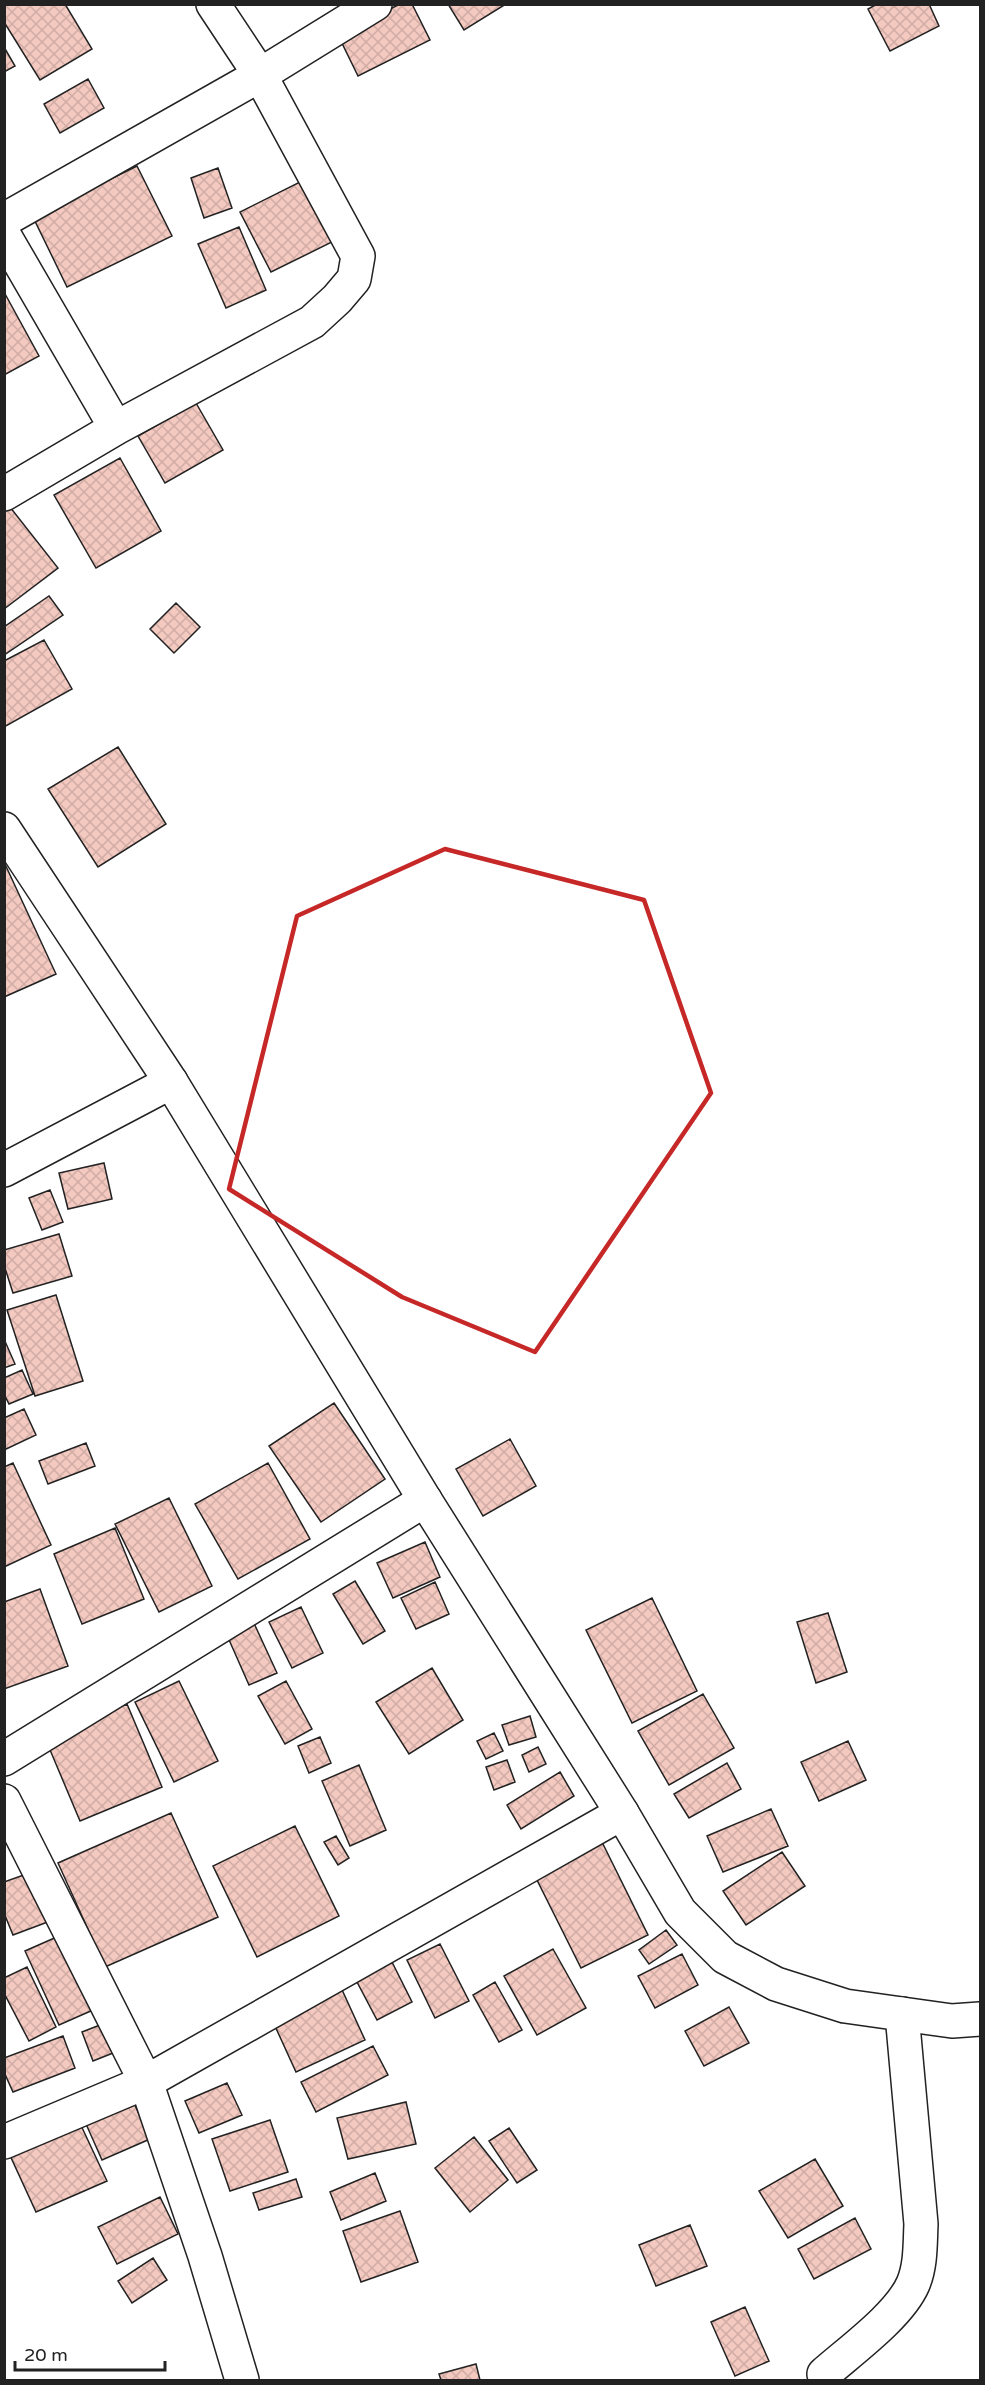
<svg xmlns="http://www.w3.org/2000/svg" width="985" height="2385" viewBox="0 0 985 2385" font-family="'Varela Round',sans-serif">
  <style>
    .building { fill: url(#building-cross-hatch); stroke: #222; stroke-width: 1.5 }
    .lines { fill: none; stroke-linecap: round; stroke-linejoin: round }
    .street-casing { stroke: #222; stroke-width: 36 }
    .secondary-casing { stroke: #222; stroke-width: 36 }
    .street { stroke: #fff; stroke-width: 33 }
    .secondary { stroke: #fff; stroke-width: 33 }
    .marked { fill: none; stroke: #c62828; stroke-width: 4.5; stroke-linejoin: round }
  </style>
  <defs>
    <pattern id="building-cross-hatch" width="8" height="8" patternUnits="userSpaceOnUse" patternTransform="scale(1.5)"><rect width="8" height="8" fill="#f3c9c0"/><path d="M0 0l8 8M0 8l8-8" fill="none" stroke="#d0aca5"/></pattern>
  </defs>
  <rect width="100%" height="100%" fill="#fff"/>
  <path class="building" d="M4 4H65L92 49 40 80 4 22Z
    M400 4H412L430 40 358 76 338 35Z
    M448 4H506L464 30Z
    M877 4H929L939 26 890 51 868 9Z
    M4 47 15 66 4 72Z
    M88 79 104 108 60 133 44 104Z
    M137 166 172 236 67 287 33 217Z
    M218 168 232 208 204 218 191 178Z
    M306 179 336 240 271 272 240 212Z
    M239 227 266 290 226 308 198 244Z
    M4 292 39 356 4 375Z
    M196 403 223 450 165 483 138 436Z
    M120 458 161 531 96 568 54 495Z
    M6 502 58 568 4 609V503Z
    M49 596 63 615 4 655V627Z
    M176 603 200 627 174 653 150 629Z
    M44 640 72 689 4 727V661Z
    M118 747 166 824 98 867 48 789Z
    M4 862 56 974 4 997Z
    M104 1163 112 1199 68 1209 59 1173Z
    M50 1190 63 1222 42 1230 29 1198Z
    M59 1234 72 1276 13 1293 4 1265V1250Z
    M56 1295 83 1381 35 1396 7 1310Z
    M4 1339 15 1364 4 1368Z
    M22 1370 33 1394 9 1404 4 1394V1378Z
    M334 1403 385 1479 321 1522 269 1446Z
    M24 1409 36 1435 4 1450V1418Z
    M510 1439 536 1486 483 1516 456 1469Z
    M86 1443 95 1466 48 1484 39 1461Z
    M13 1463 51 1545 4 1567V1467Z
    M268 1463 310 1539 238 1579 195 1504Z
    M169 1498 212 1586 159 1612 115 1524Z
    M115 1528 144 1599 82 1624 54 1554Z
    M425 1542 440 1577 393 1598 377 1563Z
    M355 1581 385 1631 363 1644 333 1594Z
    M435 1582 449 1614 416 1629 401 1598Z
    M40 1589 68 1666 4 1689V1602Z
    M652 1598 697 1691 632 1723 586 1630Z
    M301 1607 323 1653 292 1668 269 1622Z
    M828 1613 847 1672 816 1683 797 1622Z
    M253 1621 277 1673 249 1685 226 1633Z
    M432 1668 463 1720 409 1754 376 1702Z
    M179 1681 218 1761 174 1782 135 1702Z
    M286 1681 312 1729 285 1744 258 1696Z
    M703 1694 734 1748 669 1785 638 1731Z
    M127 1704 162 1787 80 1821 45 1738Z
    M530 1716 536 1737 509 1745 502 1725Z
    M494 1733 503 1751 486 1759 477 1741Z
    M320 1737 331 1763 309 1773 298 1746Z
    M848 1741 866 1780 819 1801 801 1762Z
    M538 1747 546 1764 529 1772 522 1755Z
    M507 1760 515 1782 494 1790 486 1767Z
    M727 1763 741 1789 689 1818 674 1794Z
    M359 1765 386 1830 350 1846 322 1781Z
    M560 1772 574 1796 521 1829 507 1805Z
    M771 1809 788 1846 723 1872 707 1836Z
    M171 1813 218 1917 105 1967 58 1863Z
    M295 1826 339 1916 257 1957 213 1866Z
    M336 1836 349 1858 338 1865 324 1842Z
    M600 1838 648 1935 581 1968 533 1872Z
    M782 1852 805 1886 746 1925 723 1891Z
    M35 1871 53 1920 13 1935 4 1913V1882Z
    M666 1930 677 1945 649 1964 639 1950Z
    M68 1932 102 2006 59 2025 25 1951Z
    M440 1944 469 2001 435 2018 407 1960Z
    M553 1949 586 2008 537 2035 504 1976Z
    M682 1954 698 1985 655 2008 638 1976Z
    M392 1962 412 2002 377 2020 356 1980Z
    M27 1967 56 2027 29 2041 4 1993V1978Z
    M338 1981 365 2040 296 2072 269 2013Z
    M495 1982 522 2030 499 2042 473 1995Z
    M729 2007 749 2043 704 2066 685 2031Z
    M100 2025 113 2053 93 2061 82 2032Z
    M63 2036 75 2068 13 2092 4 2072V2058Z
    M373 2046 388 2075 316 2112 301 2082Z
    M227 2083 242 2115 199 2133 185 2101Z
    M406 2102 416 2144 348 2159 337 2118Z
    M134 2103 150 2139 102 2160 86 2124Z
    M78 2119 107 2181 36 2212 8 2151Z
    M270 2120 288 2172 230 2191 212 2139Z
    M509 2128 537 2170 517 2183 489 2141Z
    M474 2137 508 2180 470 2212 435 2168Z
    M815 2159 843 2206 788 2238 759 2191Z
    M375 2173 386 2201 341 2220 330 2192Z
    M296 2179 302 2197 259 2210 253 2193Z
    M160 2197 178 2234 117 2264 98 2227Z
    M400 2211 418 2262 361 2282 343 2231Z
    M855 2218 871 2249 814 2279 798 2249Z
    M690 2225 707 2266 656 2286 639 2245Z
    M153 2258 167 2280 132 2303 118 2281Z
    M745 2307 769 2361 735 2376 711 2322Z
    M476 2364 480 2380H441L439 2374Z"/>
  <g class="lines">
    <g class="street-casing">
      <path id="street" d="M4 220 260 75 375 4
        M4 235 116 428
        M4 494 116 428 312 322 337 299 354 279 358 256 260 75 213 4
        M4 1170 171 1082
        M4 1759 425 1500
        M4 1801 146 2082 205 2256 242 2380
        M4 2142 146 2082 622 1813
        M824 2374C850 2351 899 2316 913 2284 921 2265 920 2244 921 2224L902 2014"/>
    </g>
    <g class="secondary-casing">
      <path id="secondary" d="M4 829 171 1082 425 1500 622 1813 680 1912 725 1957 776 1984 845 2006 952 2021 980 2019"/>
    </g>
    <use href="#street" class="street"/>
    <use href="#secondary" class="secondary"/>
  </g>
  <path class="marked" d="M445 849 644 900 711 1093 535 1352 402 1297 229 1189 297 916Z"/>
  <rect width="985" height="2385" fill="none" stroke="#222222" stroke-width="12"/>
  <path d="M15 2361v9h150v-9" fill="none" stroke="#222222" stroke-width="3"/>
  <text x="24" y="2361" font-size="18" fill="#222222" stroke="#ffffff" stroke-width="4.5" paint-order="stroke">20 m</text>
</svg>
